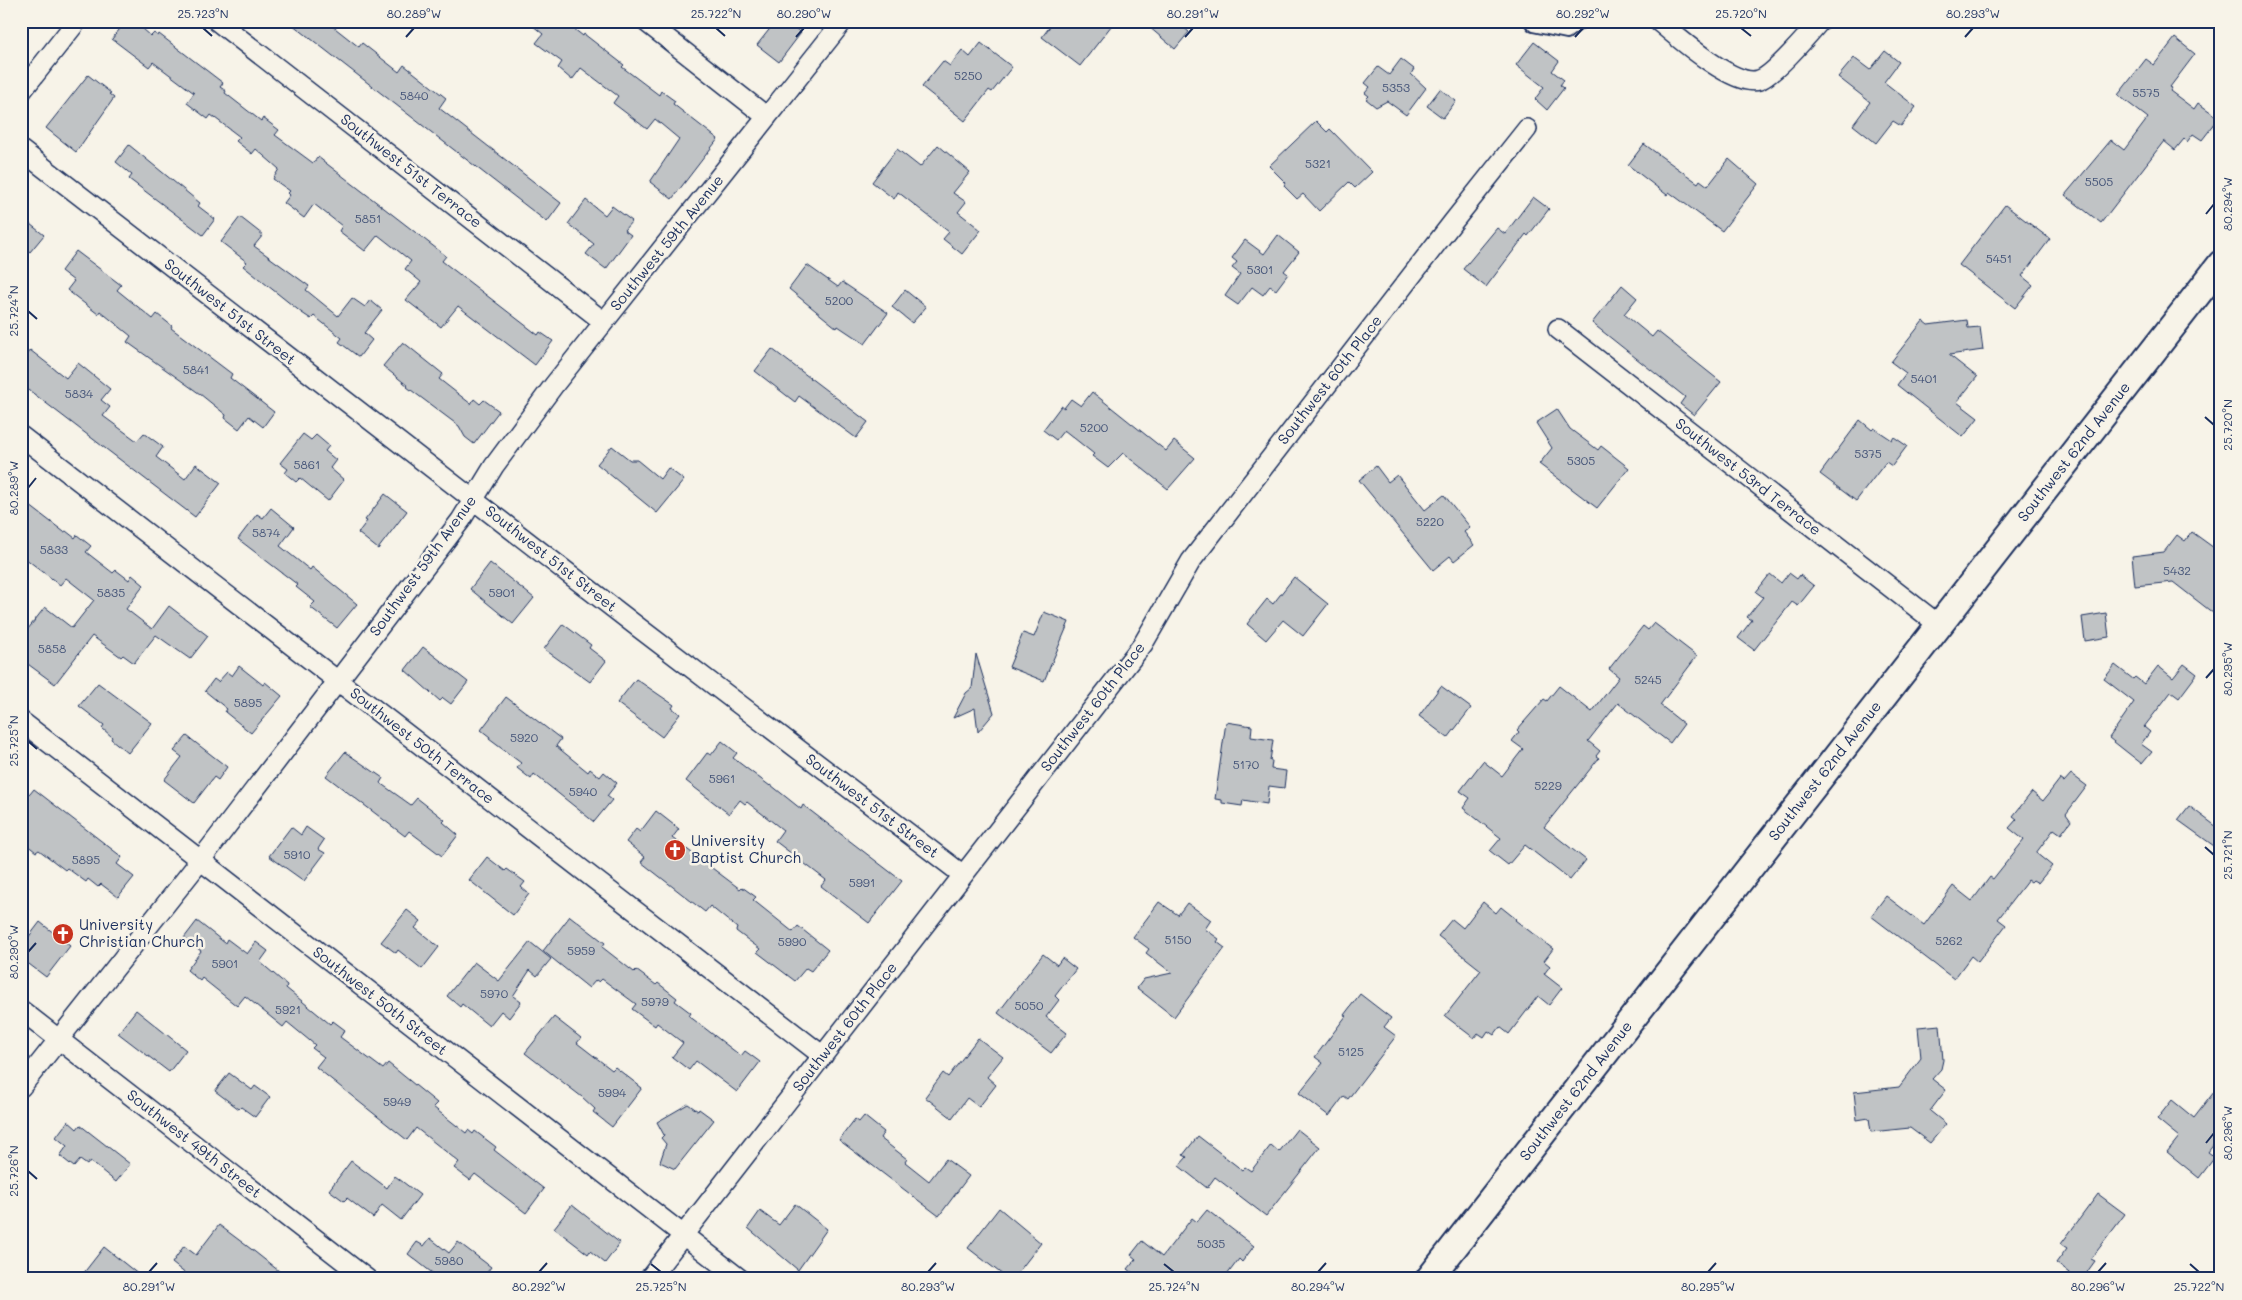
<svg xmlns="http://www.w3.org/2000/svg" width="2242" height="1300" viewBox="0 0 2242 1300" font-family="Mali,sans-serif">
  <style>
    .building { fill: #c0c3c5; stroke: #1b2f5e }
    .lines { fill: none; stroke-linecap: round; stroke-linejoin: round }
    .lane-casing { stroke: #1b2f5e; stroke-width: 14 }
    .street-casing { stroke: #1b2f5e; stroke-width: 22 }
    .secondary-casing { stroke: #1b2f5e; stroke-width: 30 }
    .lane { stroke: #f7f3e8; stroke-width: 10 }
    .street { stroke: #f7f3e8; stroke-width: 19 }
    .secondary { stroke: #f7f3e8; stroke-width: 26 }
    .ticks { fill: none; stroke: #1b2f5e; stroke-width: 2 }
    .labels { text-anchor: middle; stroke-width: 5; stroke-linejoin: round; paint-order: stroke }
    .number-label { font-size: 12px; fill: #445478 }
    .street-label { font-size: 15px; fill: #1b2f5e; stroke: #f7f3e8 }
    .poi-label { font-size: 15px; fill: #1b2f5e; stroke: #f7f3e8; text-anchor: start }
    .neatline { fill: none; stroke: #1b2f5e; stroke-width: 2 }
    .ticks-label { font-size: 12px; text-anchor: middle; fill: #1b2f5e }
  </style>
  <rect width="100%" height="100%" fill="#f7f3e8"/>
  <filter id="ink" filterUnits="userSpaceOnUse"><feTurbulence type="fractalNoise" baseFrequency=".02" numOctaves="2"/><feDisplacementMap in="SourceGraphic" scale="10" xChannelSelector="R" yChannelSelector="G"/><feConvolveMatrix kernelMatrix="1 2 1 2 8 2 1 2 1" color-interpolation-filters="sRGB"/></filter>
  <g filter="url(#ink)">
    <path class="building" d="M126 21H134L151 36 154 33 158 36 159 34 223 83 220 87 226 91 225 93 261 121 263 118 279 130 275 135 313 163 318 157 446 256 442 261 538 335 540 332 553 341 535 365 458 306 441 327 406 300 421 282 405 269 411 261 378 235 365 251 339 231 342 226 314 204 304 218 284 203 290 195 288 193 290 191 273 179 279 169 256 149 252 154 236 141 240 137 211 115 208 119 187 103 194 93 153 62 149 67 112 39Z
      M288 21H326L359 47 362 43 399 72 404 65 446 98 439 108 561 203 547 222Z
      M527 21H564L583 36 584 34 624 65 622 67 659 95 661 91 675 101 673 104 718 139 672 199 650 182 679 139 655 119 647 129 613 103 618 96 581 68 572 80 558 68 562 62 536 43 543 34Z
      M776 21H786L801 33 779 62 757 45Z
      M1054 21H1115L1080 66 1042 37Z
      M1142 21H1176L1189 32 1175 49Z
      M2175 38 2195 54 2170 87 2172 88 2170 91 2194 109 2198 103 2219 118 2202 140 2193 134 2187 142 2184 139 2175 150 2164 141 2101 223 2065 195 2111 140 2124 150 2148 118 2118 95 2146 59 2154 65Z
      M1534 42 1559 61 1552 71 1564 80 1560 85 1564 88 1547 110 1535 99 1544 87 1516 65Z
      M981 43 1012 67 992 92 989 90 965 121 922 87 943 61 950 66 962 50 970 57Z
      M1885 51 1899 62 1884 82 1916 107 1901 126 1893 121 1876 143 1853 125 1870 102 1838 77 1854 58 1870 70Z
      M1401 59 1414 69 1411 74 1426 88 1406 115 1387 101 1376 107 1366 99 1369 96 1365 93 1370 87 1365 83 1378 67 1389 75Z
      M88 75 111 93 109 94 114 98 76 152 46 128Z
      M1440 89 1456 101 1443 118 1427 106Z
      M1316 121 1327 132 1330 129 1372 172 1355 188 1349 182 1319 211 1303 194 1297 199 1284 186 1286 183 1269 166Z
      M1644 144 1698 183 1700 180 1708 186 1729 159 1758 184 1722 231 1669 192 1667 195 1628 165Z
      M129 145 200 203 198 206 215 219 203 235 129 179 132 175 116 162Z
      M938 145 970 172 953 193 966 202 958 212 981 230 962 254 943 239 949 232 898 192 894 199 872 182 897 149 920 167Z
      M1533 197 1549 209 1528 236 1526 234 1486 287 1463 269 1497 228 1505 234Z
      M586 200 605 215 612 206 632 221 624 230 631 235 606 269 586 254 594 244 568 224Z
      M2005 205 2050 239 2022 276 2033 285 2015 308 1959 265Z
      M21 217 44 235 30 252 21 245Z
      M240 217 263 235 254 246 309 286 306 290 338 316 352 298 365 307 370 300 382 310 364 333 372 340 359 357 339 342 342 338 314 316 311 319 302 313 243 266 247 262 221 242Z
      M1278 235 1299 252 1284 271 1288 274 1276 290 1270 286 1263 295 1252 287 1238 305 1225 296 1240 274 1232 268 1237 262 1232 258 1245 240 1264 254Z
      M76 251 121 285 117 290 153 319 157 314 172 326 171 328 232 374 230 378 274 412 263 427 249 416 239 429 225 418 226 415 200 394 127 342 131 336 100 311 98 314 67 290 74 281 61 271Z
      M807 265 838 287 842 282 888 313 865 344 838 326 837 328 789 289Z
      M1622 285 1637 298 1624 314 1652 337 1657 331 1721 382 1694 415 1680 404 1685 397 1592 323Z
      M905 290 926 307 912 323 892 307Z
      M1967 320 1968 328 1980 327 1983 350 1949 355 1977 377 1957 402 1978 418 1963 437 1897 385 1906 373 1891 362 1923 321 1928 325Z
      M403 342 443 374 439 379 471 404 474 399 480 404 484 400 499 411 474 444 465 437 459 426 407 387 408 386 383 366Z
      M772 349 868 422 856 438 799 396 795 402 755 371Z
      M30 350 66 378 78 363 110 389 101 400 110 407 103 416 137 441 144 433 163 447 156 457 185 479 196 464 221 483 195 517 21 384V362Z
      M1092 392 1166 451 1174 441 1195 458 1168 489 1123 453 1108 468 1092 456 1094 454 1064 430 1056 440 1043 430 1061 406 1064 408 1071 399 1081 406Z
      M1557 409 1570 429 1598 450 1601 446 1629 468 1597 508 1539 464 1552 448 1536 423Z
      M1860 420 1872 430 1874 428 1892 440 1894 437 1907 446 1892 466 1886 462 1856 501 1820 474Z
      M303 434 311 440 316 435 329 446 325 451 336 460 330 468 344 480 328 501 300 478 296 482 285 473 288 469 280 463Z
      M612 446 630 460H637L660 479 668 468 684 480 657 513 597 464Z
      M1376 466 1388 482 1397 475 1425 510 1444 495 1470 527 1464 532 1474 545 1454 561 1450 556 1433 570 1359 480Z
      M385 494 407 511 378 549 358 533 367 521 365 520Z
      M21 499 64 532 66 531 75 538 77 535 91 546 86 552 113 573 116 570 129 580 132 575 144 585 126 609 152 629 169 606 208 636 190 659 156 635 134 663 123 655 121 657 92 636 55 684 21 659V638L45 607 72 628 94 600 66 578 60 585 21 555Z
      M271 508 294 527 280 546 310 570 312 567 357 604 337 628 310 607 315 602 296 587 298 585 238 539 257 514 263 518Z
      M2192 532 2221 553V602L2213 613 2173 582 2135 586 2132 556 2164 552 2177 535 2185 541Z
      M490 563 534 598 513 624 470 589Z
      M1789 573 1797 579 1800 575 1814 586 1798 606 1792 602 1754 650 1738 638 1752 620 1747 617 1763 597 1756 592 1770 574 1781 583Z
      M1294 577 1328 604 1303 636 1283 620 1266 640 1247 624 1267 599 1273 604Z
      M1044 612 1069 622 1044 681 1009 667 1023 633 1034 637Z
      M2106 613 2109 637 2085 641 2082 617Z
      M1654 623 1697 656 1660 705 1684 724 1670 743 1618 703 1588 741 1600 751 1596 756 1599 758 1544 827 1586 860 1570 880 1525 845 1508 865 1490 851 1501 838 1463 808 1470 798 1460 791 1483 761 1502 776 1523 749 1512 741 1519 732 1517 730 1544 699 1547 701 1559 686 1592 712 1619 677 1609 669 1643 626 1648 630Z
      M563 624 591 645 589 648 606 661 590 682 544 649Z
      M423 647 468 682 451 704 443 698 440 701 405 670Z
      M976 654 994 713 978 732 975 708 953 718 966 693 972 688Z
      M2184 664 2197 674 2179 698 2171 692 2144 727 2150 732 2141 744 2152 752 2142 764 2109 738 2134 702 2104 679 2115 665 2133 679 2135 677 2144 684 2158 666 2173 678Z
      M239 666 263 685 265 682 282 696 251 733 225 712 227 709 205 691 214 679 218 682 227 672 232 676Z
      M636 679 674 705 672 708 680 714 662 737 617 703Z
      M98 683 152 723 128 753 111 739 112 737 102 728 104 725 79 706Z
      M1441 686 1471 708 1448 738 1419 716Z
      M506 697 561 739 556 746 588 772 590 769 600 777 604 772 617 783 607 796 612 800 594 822 534 774 531 779 517 768 521 763 489 739 490 737 481 730Z
      M1226 722 1252 726 1251 737 1273 740 1270 761H1272L1271 769 1286 771 1284 788 1269 786 1267 804 1243 800 1242 806 1222 803V800L1215 799Z
      M187 736 227 767 218 780 214 777 194 803 164 780 182 757 174 751Z
      M722 741 737 753 733 758 770 786 771 785 801 809 803 805 902 881 869 923 821 886 826 880 775 841 783 830 747 802 745 804 740 800 729 814 686 781 707 753 711 755Z
      M345 752 383 778 380 783 411 805 417 798 445 820 443 822 458 835 442 856 409 831 405 836 326 776Z
      M2071 774 2087 786 2066 814 2071 821 2061 834 2054 829 2036 853 2052 866 2038 883 2033 880 2031 882 2028 880 1998 919 2006 925 1978 962 1971 956 1954 979 1871 916 1886 896 1924 925 1953 886 1972 901 1990 877 1993 879 2024 840 2009 828 2017 819 2013 816 2032 792 2043 801 2060 779 2064 782Z
      M21 787 30 794 34 789 122 857 117 864 134 877 118 897 101 884 98 887 88 879 86 882 67 868 65 870 39 850 36 852 21 840Z
      M2189 806 2221 830V851L2178 820Z
      M656 811 679 829 672 838 740 889 742 887 756 897 753 900 793 932 798 926 828 950 811 971 806 968 795 981 757 952 760 949 736 931 737 928 710 906 705 912 641 862 645 857 626 842 636 829 640 832Z
      M291 827 301 835 306 827 324 840 318 849 325 853 304 881 269 856Z
      M487 857 505 871 507 869 525 882 521 887 529 894 513 915 469 880Z
      M1159 902 1178 915 1187 903 1211 920 1205 929 1219 939 1217 942 1225 948 1174 1017 1137 988 1144 979 1172 973 1146 953 1149 949 1133 937Z
      M1483 902 1496 913 1501 907 1516 919 1515 920 1553 949 1544 961 1550 966 1544 974 1562 988 1549 1005 1538 996 1509 1034 1500 1027 1494 1035 1488 1031 1484 1037 1478 1033 1474 1038 1445 1016 1481 970 1438 936 1452 919 1463 928Z
      M407 910 421 921 415 928 439 947 422 969 398 950 396 953 381 942Z
      M570 916 605 943 602 947 634 972 636 970 656 985 658 983 677 998 675 1001 691 1013 689 1016 741 1056 745 1051 760 1062 737 1092 696 1061 689 1070 672 1057 683 1043 657 1023 655 1026 632 1009 636 1004 602 979 599 982 596 980 589 988 543 951Z
      M197 921 225 943 227 939 247 954 256 942 268 951 260 962 287 985 286 988 330 1024 333 1021 345 1030 340 1037 383 1069 388 1063 437 1103 433 1107 466 1133 468 1130 473 1134 475 1131 496 1147 494 1150 544 1189 526 1213 475 1174 470 1180 454 1168 459 1162 416 1128 407 1140 358 1101 316 1067 324 1057 312 1048 315 1045 287 1022 283 1027 245 996 237 1006 202 978 200 981 187 970 201 951 184 938Z
      M40 922 70 946 46 977 21 958V947Z
      M530 942 551 959 537 976 530 970 513 996 521 1002 509 1018 501 1011 489 1026 462 1004 460 1007 447 996 474 962 499 981Z
      M1043 954 1057 965 1062 958 1076 969 1055 996 1059 1000 1046 1017 1067 1033 1051 1053 998 1013Z
      M1360 994 1391 1018 1384 1027 1396 1036 1348 1099 1344 1096 1329 1116 1299 1093 1323 1063 1315 1057 1346 1016 1344 1015Z
      M136 1010 186 1050 169 1072 118 1033Z
      M554 1017 581 1038 577 1043 612 1070 615 1067 642 1088 612 1127 593 1112 595 1109 582 1097 525 1053Z
      M1940 1025 1943 1060 1941 1069 1932 1079 1946 1090 1930 1111 1946 1124 1930 1143 1910 1128 1871 1132 1869 1118 1857 1120 1854 1092 1899 1087 1921 1058 1918 1027Z
      M978 1038 1003 1057 987 1077 996 1085 979 1107 967 1098 952 1118 925 1097 943 1073 948 1077Z
      M229 1073 252 1090 255 1086 270 1097 255 1117 241 1107 239 1109 215 1091Z
      M2221 1083V1135L2208 1152 2215 1157 2199 1178 2167 1152 2179 1137 2157 1119 2172 1100 2194 1118Z
      M688 1104 698 1111 699 1109 714 1120 675 1169 660 1162 666 1144 661 1138 664 1135 657 1122Z
      M864 1116 884 1132 880 1138 907 1159 905 1162 929 1181 946 1159 969 1176 939 1216 839 1140 855 1119 859 1122Z
      M68 1121 77 1129 80 1125 130 1164 116 1182 90 1161 87 1165 80 1160 74 1167 60 1156 67 1146 56 1137Z
      M1297 1129 1320 1147 1266 1216 1215 1177 1207 1188 1179 1166 1187 1157 1183 1155 1198 1136 1242 1170 1245 1167 1251 1171 1271 1145 1279 1152Z
      M351 1161 387 1188 395 1176 420 1195 401 1220 382 1205 373 1218 347 1198 344 1201 329 1190Z
      M2098 1194 2125 1214 2091 1259 2095 1261 2082 1279H2077L2056 1263 2067 1248 2061 1244Z
      M795 1204 827 1229 798 1270 748 1228 760 1211 779 1225Z
      M572 1205 620 1243 605 1263 590 1251 588 1254 554 1228Z
      M999 1208 1041 1243 1013 1279H1008L968 1248Z
      M1207 1210 1254 1246 1242 1262 1239 1259 1224 1279H1141L1128 1269 1136 1259 1131 1255 1142 1241 1162 1257 1192 1218 1197 1222Z
      M219 1225 255 1252 289 1279H192L172 1263 184 1246 196 1255Z
      M430 1238 449 1253 458 1242 491 1267 482 1279H440L408 1254 417 1242 424 1246Z
      M104 1247 144 1279H79Z"/>
    <g class="lines">
      <g class="lane-casing">
        <path id="lane" d="M1529 21 1533 26 1567 33 1583 21"/>
      </g>
      <g class="street-casing">
        <path id="street" d="M217 21 604 322
          M645 21 767 117
          M1658 21C1677 37 1735 88 1759 80 1773 76 1809 34 1820 21
          M21 92 77 21
          M21 150 634 624 963 875
          M1558 329 1939 625
          M21 436 823 1056
          M21 721 740 1279
          M21 1010 367 1279
          M21 1087 200 861 461 520 494 466 554 385 843 21
          M649 1279 1143 644 1191 561 1453 222 1527 129"/>
      </g>
      <g class="secondary-casing">
        <path id="secondary" d="M1429 1279 2221 264"/>
      </g>
      <use href="#lane" class="lane"/>
      <use href="#street" class="street"/>
      <use href="#secondary" class="secondary"/>
    </g>
  </g>
  <path class="ticks" d="M203 28 212 36M716 28 725 36M1741 28 1751 36M406 37 414 28M796 37 804 28M1185 37 1193 28M1575 37 1583 28M1965 37 1973 28M2206 214 2214 204M28 311 37 319M2205 417 2214 425M28 488 36 478M2206 678 2214 669M28 741 37 749M2205 847 2214 855M28 952 36 943M2206 1143 2214 1133M28 1171 37 1179M651 1264 661 1272M1164 1264 1174 1272M2190 1264 2199 1272M149 1272 157 1263M539 1272 547 1263M928 1272 936 1263M1318 1272 1326 1263M1708 1272 1716 1263M2098 1272 2106 1263"/>
  <defs>
    <g id="church-disc" transform="scale(1.125)"><circle r="9.5" fill="#c8321e" stroke="#f7f3e8"/><path d="M-1.2-6h2.4v3.5h3.3v2.4h-3.3V6h-2.4V-.1h-3.3v-2.4h3.3Z" fill="#fff"/></g>
  </defs>
  <g fill-rule="evenodd">
    <use href="#church-disc" x="675" y="850"/>
    <use href="#church-disc" x="63" y="934"/>
  </g>
  <g class="labels">
    <g class="number-label">
      <text x="968" y="80">5250</text>
      <text x="1396" y="92">5353</text>
      <text x="2146" y="97">5575</text>
      <text x="414" y="100">5840</text>
      <text x="1318" y="168">5321</text>
      <text x="2099" y="186">5505</text>
      <text x="368" y="223">5851</text>
      <text x="1999" y="263">5451</text>
      <text x="1260" y="274">5301</text>
      <text x="839" y="305">5200</text>
      <text x="196" y="374">5841</text>
      <text x="1924" y="383">5401</text>
      <text x="79" y="398">5834</text>
      <text x="1094" y="432">5200</text>
      <text x="1868" y="458">5375</text>
      <text x="1581" y="465">5305</text>
      <text x="307" y="469">5861</text>
      <text x="1430" y="526">5220</text>
      <text x="266" y="537">5874</text>
      <text x="54" y="554">5833</text>
      <text x="2177" y="575">5432</text>
      <text x="111" y="597">5835</text>
      <text x="502" y="597">5901</text>
      <text x="52" y="653">5858</text>
      <text x="1648" y="684">5245</text>
      <text x="248" y="707">5895</text>
      <text x="524" y="742">5920</text>
      <text x="1246" y="769">5170</text>
      <text x="722" y="783">5961</text>
      <text x="1548" y="790">5229</text>
      <text x="583" y="796">5940</text>
      <text x="297" y="859">5910</text>
      <text x="86" y="864">5895</text>
      <text x="862" y="887">5991</text>
      <text x="1178" y="944">5150</text>
      <text x="1949" y="945">5262</text>
      <text x="792" y="946">5990</text>
      <text x="581" y="955">5959</text>
      <text x="225" y="968">5901</text>
      <text x="494" y="998">5970</text>
      <text x="655" y="1006">5979</text>
      <text x="1029" y="1010">5050</text>
      <text x="288" y="1014">5921</text>
      <text x="1351" y="1056">5125</text>
      <text x="612" y="1097">5994</text>
      <text x="397" y="1106">5949</text>
      <text x="1211" y="1248">5035</text>
      <text x="449" y="1265">5980</text>
    </g>
    <g class="street-label">
      <text transform="translate(411 171) rotate(38)" y="5">Southwest 51st Terrace</text>
      <text transform="translate(667 243) rotate(-51)" y="5">Southwest 59th Avenue</text>
      <text transform="translate(230 312) rotate(38)" y="5">Southwest 51st Street</text>
      <text transform="translate(1330 380) rotate(-52)" y="5">Southwest 60th Place</text>
      <text transform="translate(2074 452) rotate(-52)" y="5">Southwest 62nd Avenue</text>
      <text transform="translate(1748 477) rotate(38)" y="5">Southwest 53rd Terrace</text>
      <text transform="translate(551 559) rotate(38)" y="5">Southwest 51st Street</text>
      <text transform="translate(423 566) rotate(-54)" y="5">Southwest 59th Avenue</text>
      <text transform="translate(1093 707) rotate(-52)" y="5">Southwest 60th Place</text>
      <text transform="translate(422 746) rotate(38)" y="5">Southwest 50th Terrace</text>
      <text transform="translate(1825 771) rotate(-52)" y="5">Southwest 62nd Avenue</text>
      <text transform="translate(872 806) rotate(37)" y="5">Southwest 51st Street</text>
      <text transform="translate(380 1001) rotate(38)" y="5">Southwest 50th Street</text>
      <text transform="translate(845 1027) rotate(-52)" y="5">Southwest 60th Place</text>
      <text transform="translate(1576 1091) rotate(-52)" y="5">Southwest 62nd Avenue</text>
      <text transform="translate(194 1144) rotate(38)" y="5">Southwest 49th Street</text>
    </g>
    <g class="poi-label">
      <text x="691" y="846">University<tspan x="691" dy="17">Baptist Church</tspan></text>
      <text x="79" y="930">University<tspan x="79" dy="17">Christian Church</tspan></text>
    </g>
  </g>
  <rect width="2242" height="1300" fill="none" stroke="#f7f3e8" stroke-width="55"/>
  <rect x="28" y="28" width="2186" height="1244" class="neatline"/>
  <g class="ticks-label">
    <text x="203" y="18">25.723°N</text>
    <text x="414" y="18">80.289°W</text>
    <text x="716" y="18">25.722°N</text>
    <text x="804" y="18">80.290°W</text>
    <text x="1193" y="18">80.291°W</text>
    <text x="1583" y="18">80.292°W</text>
    <text x="1741" y="18">25.720°N</text>
    <text x="1973" y="18">80.293°W</text>
    <text transform="translate(2228 204) rotate(-90)" y="4">80.294°W</text>
    <text transform="translate(14 311) rotate(-90)" y="4">25.724°N</text>
    <text transform="translate(2228 425) rotate(-90)" y="4">25.720°N</text>
    <text transform="translate(14 488) rotate(-90)" y="4">80.289°W</text>
    <text transform="translate(2228 669) rotate(-90)" y="4">80.295°W</text>
    <text transform="translate(14 741) rotate(-90)" y="4">25.725°N</text>
    <text transform="translate(2228 855) rotate(-90)" y="4">25.721°N</text>
    <text transform="translate(14 952) rotate(-90)" y="4">80.290°W</text>
    <text transform="translate(2228 1133) rotate(-90)" y="4">80.296°W</text>
    <text transform="translate(14 1171) rotate(-90)" y="4">25.726°N</text>
    <text x="149" y="1291">80.291°W</text>
    <text x="539" y="1291">80.292°W</text>
    <text x="661" y="1291">25.725°N</text>
    <text x="928" y="1291">80.293°W</text>
    <text x="1174" y="1291">25.724°N</text>
    <text x="1318" y="1291">80.294°W</text>
    <text x="1708" y="1291">80.295°W</text>
    <text x="2098" y="1291">80.296°W</text>
    <text x="2199" y="1291">25.722°N</text>
  </g>
</svg>
